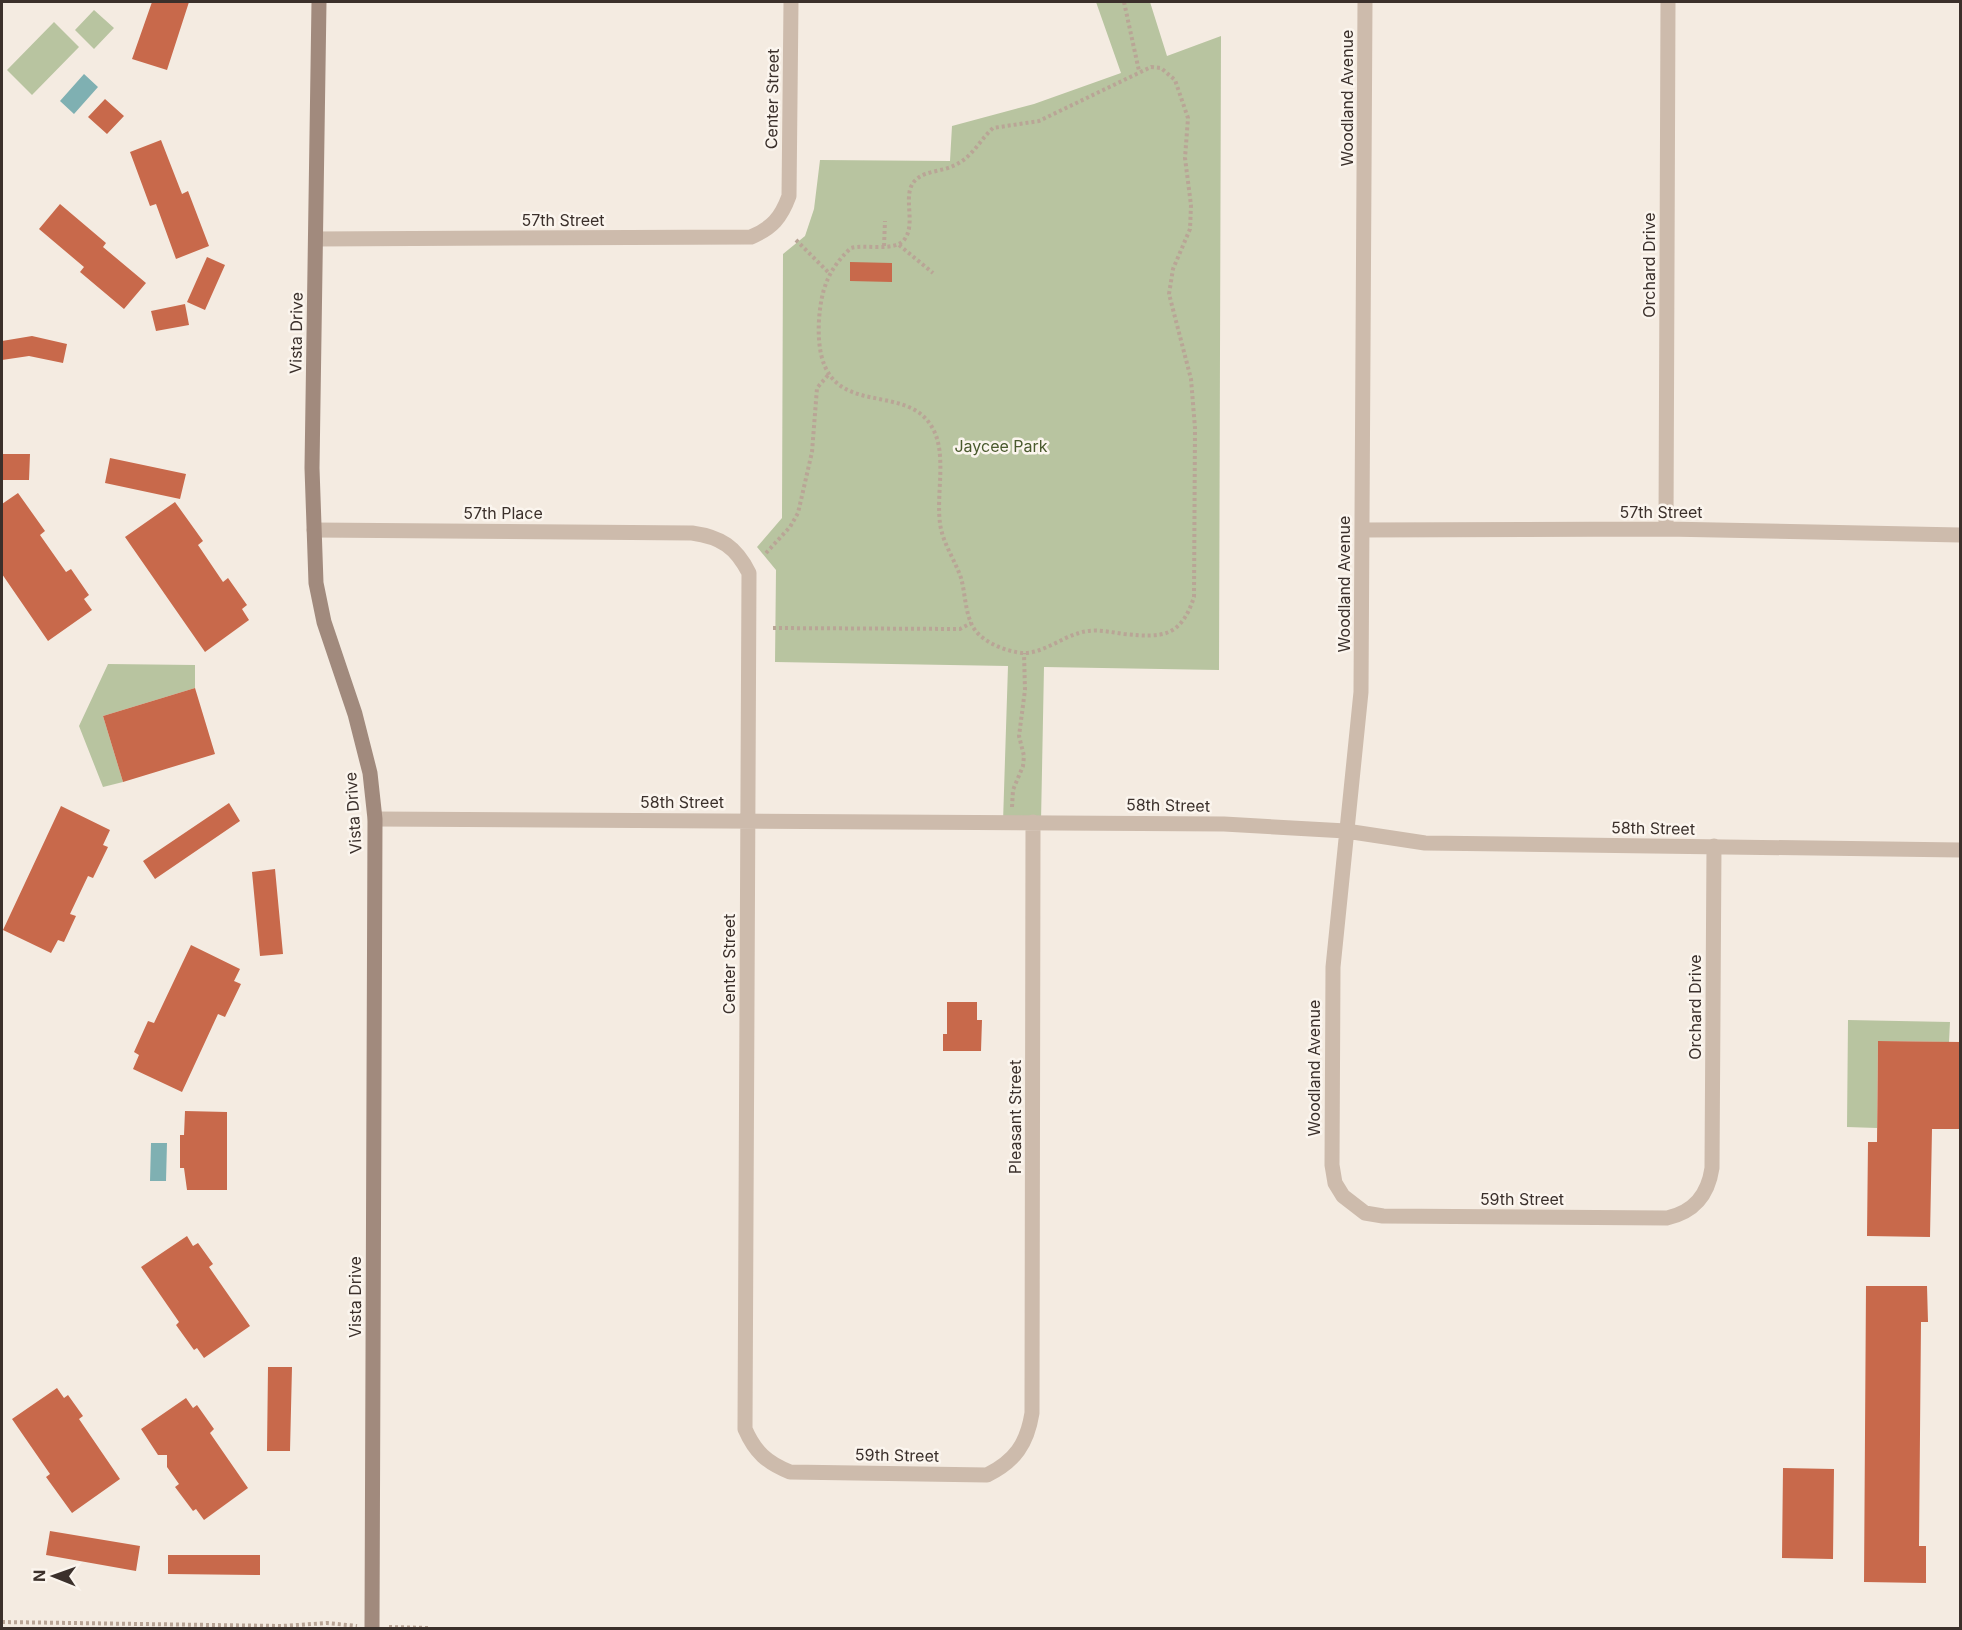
<svg xmlns="http://www.w3.org/2000/svg" width="1962" height="1630" viewBox="0 0 1962 1630" font-family="Inter,sans-serif">
  <style>
    .green { fill: #b8c4a0 }
    .water { fill: #7fb0b2 }
    .building { fill: #c8694b }
    .lines { fill: none; stroke-linecap: round; stroke-linejoin: round }
    .path { stroke: #b9a596; stroke-width: 4; stroke-dasharray: 3 3; stroke-linecap: butt }
    .street { stroke: #cdbbac; stroke-width: 15 }
    .secondary { stroke: #a18a7d; stroke-width: 15 }
    .labels { text-anchor: middle; stroke-width: 5; stroke-linejoin: round; paint-order: stroke }
    .street-label { font-size: 16px; fill: #3b302b; stroke: #fbf5ee }
    .park-label { font-size: 16px; fill: #4a5a2e; stroke: #fbf5ee }
  </style>
  <rect width="100%" height="100%" fill="#f4ebe1"/>
  <path class="green" d="M1096 2H1150L1167 56 1221 36 1219 670 1044 667 1041 822H1003L1008 666 775 662 776 570 757 547 782 518 783 254 805 236 814 209 820 160 950 161 952 126 1034 104 1121 73Z
    M94 10 114 28 94 49 75 30Z
    M54 22 79 47 32 95 7 70Z
    M108 664 195 665V688L103 716 123 782 103 787 79 726Z
    M1848 1020 1950 1022 1949 1042 1878 1041 1877 1128 1847 1127Z"/>
  <path class="water" d="M84 74 98 87 74 114 60 101Z
    M151 1143H167L166 1181H150Z"/>
  <path class="building" d="M152 2H189L167 70 132 59Z
    M105 99 124 116 107 134 88 117Z
    M161 140 182 194 188 191 209 246 176 259 156 204 150 206 130 152Z
    M60 204 106 243 103 247 146 283 124 309 80 272 84 267 39 229Z
    M207 257 225 265 205 310 187 302Z
    M850 262 892 263V282L850 281Z
    M185 304 189 325 156 331 151 311Z
    M32 336 67 344 63 363 29 356 2 360V341Z
    M2 454H30L29 480H2Z
    M110 458 186 474 180 499 105 483Z
    M18 493 45 531 40 535 66 572 71 569 89 595 84 599 92 610 48 641 2 574V504Z
    M175 502 203 541 198 545 223 582 228 578 247 605 242 609 249 620 205 652 125 537Z
    M195 688 215 754 123 782 103 716Z
    M229 803 240 821 155 879 143 861Z
    M61 806 110 830 103 845 108 847 93 878 88 876 70 914 76 916 64 942 58 940 51 953 3 930Z
    M275 869 283 954 260 956 252 872Z
    M191 945 240 969 234 981 241 984 225 1017 218 1014 182 1092 133 1069 139 1055 134 1052 148 1021 154 1023Z
    M947 1002H977V1020H982L981 1051H943V1034H947Z
    M1878 1041 1960 1042V1129H1932L1930 1237 1867 1236 1868 1142H1877Z
    M185 1111 227 1112V1190H187L184 1168H180V1135H184Z
    M187 1236 193 1246 198 1243 213 1264 209 1267 250 1326 204 1358 197 1348 194 1350 176 1325 179 1322 141 1267Z
    M1866 1286H1927L1928 1322H1921L1919 1546H1926V1583L1864 1582Z
    M268 1367H292L290 1451H267Z
    M57 1388 64 1398 68 1395 83 1416 79 1419 120 1479 72 1513 46 1477 50 1474 12 1419Z
    M186 1398 193 1408 197 1405 214 1429 210 1433 248 1488 204 1520 196 1509 193 1511 175 1487 179 1484 167 1467V1455H158L141 1429Z
    M1783 1468 1834 1469 1833 1559 1782 1558Z
    M50 1531 140 1546 136 1571 46 1555Z
    M168 1555H260V1575L168 1574Z"/>
  <g class="lines">
    <path class="path" d="M1124 2 1139 71
      M1151 67 1161 68 1175 80 1188 118 1185 158 1191 205 1190 229 1173 269 1169 294 1191 379 1195 428 1194 597C1181 637 1163 638 1124 634 1109 632 1095 628 1079 633 1061 638 1043 653 1024 653 1006 652 978 641 971 623 965 609 965 592 961 578 955 560 942 542 940 523 936 495 947 454 933 429 905 375 813 430 819 320 821 290 828 269 851 248 865 244 894 252 904 240 918 223 899 191 918 178 927 171 943 171 953 166 972 158 979 141 993 128L1039 121Z
      M796 240 829 273
      M899 245 933 273
      M884 246 885 221
      M766 553 790 527 798 513 812 452 817 388 829 374
      M773 628 960 629 971 623
      M1012 807 1013 790 1023 766 1024 756 1019 736 1025 690 1024 653
      M2 1622 282 1626 327 1623 357 1626
      M389 1627 430 1628"/>
    <path class="street" d="M1365 2 1361 692 1333 967 1332 1165 1335 1183 1343 1196 1365 1213 1383 1216 1667 1218C1694 1212 1708 1195 1712 1168L1714 846
      M316 239 751 237C772 228 781 218 789 196L791 2
      M1666 529 1668 2
      M314 530 692 533C721 537 736 547 749 573L745 1429C755 1452 767 1463 790 1472L987 1475C1015 1461 1027 1444 1032 1413L1033 822
      M1362 530 1666 529 1960 535
      M375 819 1224 824 1346 831 1425 843 1960 850"/>
    <path class="secondary" d="M319 2 312 468 316 583 324 622 355 714 370 773 375 819 372 1628"/>
  </g>
  <g class="labels">
    <g class="street-label">
      <text transform="translate(1347 98) rotate(-90)" y="6">Woodland Avenue</text>
      <text transform="translate(772 99) rotate(-89)" y="6">Center Street</text>
      <text x="563" y="226">57th Street</text>
      <text transform="translate(1649 265) rotate(-90)" y="6">Orchard Drive</text>
      <text transform="translate(296 333) rotate(-89)" y="6">Vista Drive</text>
      <text x="1661" y="518">57th Street</text>
      <text x="503" y="519">57th Place</text>
      <text transform="translate(1344 584) rotate(-90)" y="6">Woodland Avenue</text>
      <text x="682" y="808">58th Street</text>
      <text transform="translate(1168 805) rotate(1)" y="6">58th Street</text>
      <text transform="translate(353 813) rotate(-94)" y="6">Vista Drive</text>
      <text transform="translate(1653 828) rotate(1)" y="6">58th Street</text>
      <text transform="translate(729 964) rotate(-90)" y="6">Center Street</text>
      <text transform="translate(1695 1007) rotate(-90)" y="6">Orchard Drive</text>
      <text transform="translate(1314 1068) rotate(-90)" y="6">Woodland Avenue</text>
      <text transform="translate(1015 1117) rotate(-90)" y="6">Pleasant Street</text>
      <text x="1522" y="1205">59th Street</text>
      <text transform="translate(355 1297) rotate(-90)" y="6">Vista Drive</text>
      <text transform="translate(897 1455) rotate(1)" y="6">59th Street</text>
    </g>
    <g class="park-label">
      <text x="1001" y="452">Jaycee Park</text>
    </g>
  </g>
  <rect width="1962" height="1630" fill="none" stroke="#3b302b" stroke-width="6"/>
  <g transform="translate(54 1576) rotate(271)" stroke="#fbf5ee" stroke-width="4.5" paint-order="stroke">
  <path d="M0-4.5L10 22L0 15L-10 22Z" fill="#3b302b"/>
  <text y="-9" font-size="16" font-weight="bold" text-anchor="middle" fill="#3b302b">N</text>
  </g>
</svg>
